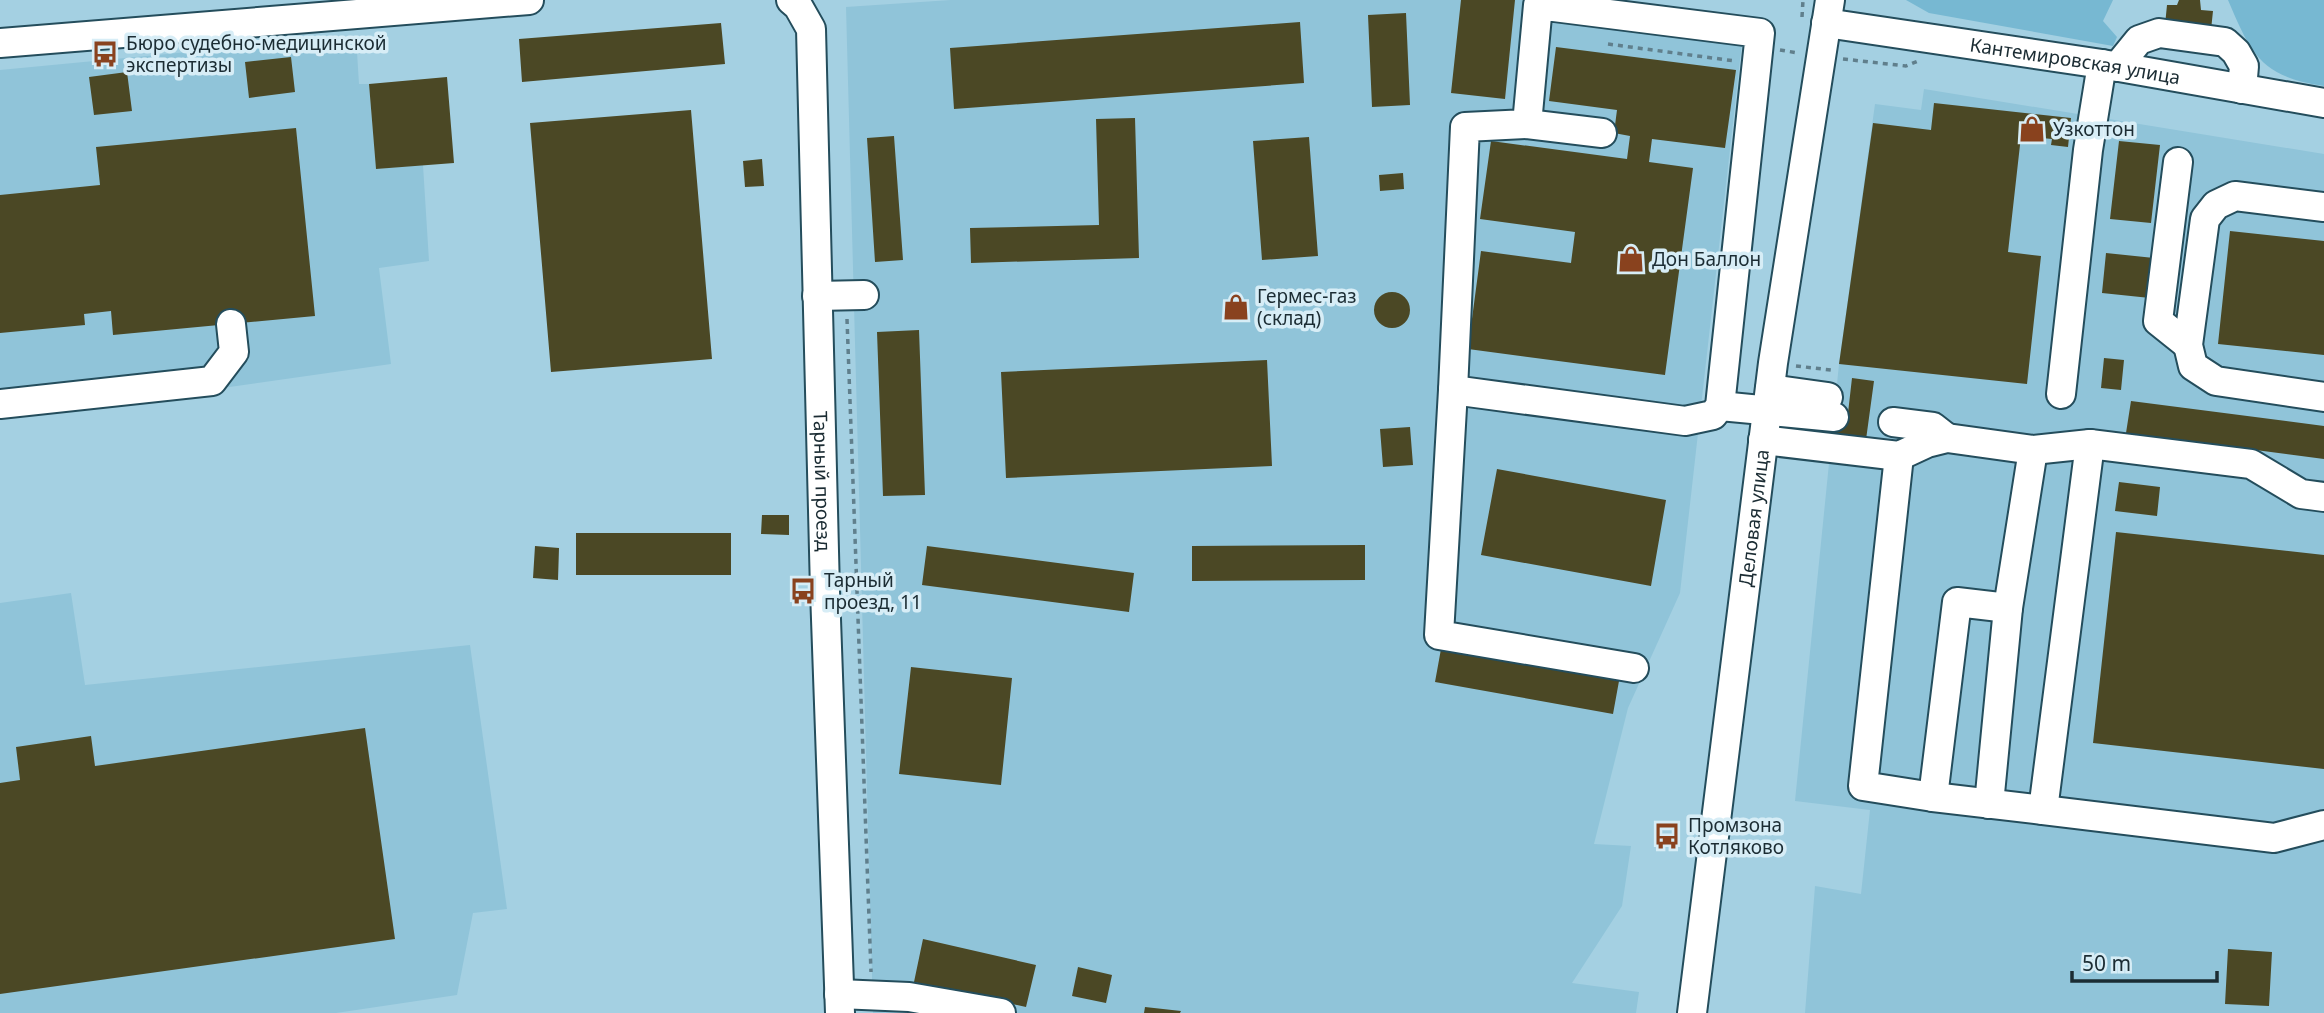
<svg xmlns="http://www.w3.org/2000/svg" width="2324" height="1013" viewBox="0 0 2324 1013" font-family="'Noto Sans',sans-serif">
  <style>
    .built { fill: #90c4d9 }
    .green { fill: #77b8d2 }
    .building { fill: #4b4825 }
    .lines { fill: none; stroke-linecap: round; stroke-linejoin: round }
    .minor-casing { stroke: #244d5c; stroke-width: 32 }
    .path { stroke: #607f8c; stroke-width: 3.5; stroke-dasharray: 5 5; stroke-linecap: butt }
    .minor { stroke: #fff; stroke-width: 28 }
    .labels { text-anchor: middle; stroke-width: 7; stroke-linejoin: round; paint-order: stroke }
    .poi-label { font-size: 19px; fill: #1b2c33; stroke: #d7edf6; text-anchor: start }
    .street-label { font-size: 19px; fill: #1b2c33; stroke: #d7edf6 }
  </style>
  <rect width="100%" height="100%" fill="#a4d0e2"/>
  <path class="built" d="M951 0H1616L1744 25 1680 593 1628 708 1594 844 1631 846 1622 906 1572 983 1639 992 1636 1013H873L846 7Z
    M356 36 359 84H369L376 169 423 165 429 261 379 268 391 364 166 396 0 415V70Z
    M1924 89 2324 154V1013H1805L1815 886 1861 894 1870 810 1795 801 1839 364 1875 104 1921 110Z
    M71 593 85 685 470 645 507 909 473 913 457 995 336 1013H0V603Z"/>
  <path class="green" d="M1906 0H2113L2103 21 2117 37 2113 46 1929 13Z
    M2228 0H2324V86C2261 77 2251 54 2228 0Z"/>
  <path class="building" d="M1461 0H1515L1505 99 1451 93Z
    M2179 0H2200L2201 10 2213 11 2211 30 2165 25 2167 5H2177Z
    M1406 13 1410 105 1372 107 1368 15Z
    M1300 22 1304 83 954 109 950 48Z
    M721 23 725 64 522 82 519 39Z
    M1556 47 1736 70 1725 148 1652 139 1649 162 1693 168 1665 375 1468 349 1481 251 1571 263 1575 232 1480 219 1491 141 1627 159 1630 136 1614 133 1617 110 1549 101Z
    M291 57 295 92 249 98 245 62Z
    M127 72 132 111 94 115 89 77Z
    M447 77 454 163 376 169 369 84Z
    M1934 103 2071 118 2068 147 2051 145 2052 139 2021 136 2008 252 2041 256 2027 384 1839 364 1873 123 1931 130Z
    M691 110 712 359 551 372 530 123Z
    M1135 118 1139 258 971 263 970 228 1099 225 1096 119Z
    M296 128 315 316 113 335 111 311 84 314 85 325 0 333V195L100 185 96 147Z
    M894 136 903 260 875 262 867 138Z
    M1309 137 1318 256 1262 260 1253 141Z
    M2119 141 2160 145 2151 223 2110 219Z
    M762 159 764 186 745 187 743 161Z
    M1403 173 1404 189 1380 191 1379 175Z
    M2230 231 2324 241V355L2218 344Z
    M2106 253 2154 258 2150 298 2102 293Z
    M1374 310a18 18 0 1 1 36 0a18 18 0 1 1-36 0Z
    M919 330 925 495 883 496 877 332Z
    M2104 358 2124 360 2121 390 2101 388Z
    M1267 360 1272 466 1006 478 1001 372Z
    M1852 378 1874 381 1865 447 1832 441 1835 411 1848 413Z
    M2131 401 2324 426V459L2126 433Z
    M1410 427 1413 465 1383 467 1380 429Z
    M1497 469 1666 500 1651 586 1481 555Z
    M2119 482 2160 487 2157 516 2115 511Z
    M762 515H789V535L761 534Z
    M2116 532 2324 555V769L2093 743Z
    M576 533H731V575H576Z
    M1365 545V580L1192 581V546Z
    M535 546 559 548 558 580 533 578Z
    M927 546 1134 573 1129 612 922 585Z
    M1441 649 1619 681 1613 714 1435 682Z
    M911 667 1012 678 1001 785 899 774Z
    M365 728 395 939 0 994V783L20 780 16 747 91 736 95 766Z
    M923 939 1036 965 1026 1007 914 982Z
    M2228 949 2272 952 2269 1006 2225 1004Z
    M1078 967 1112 975 1106 1003 1072 996Z
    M1145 1007 1181 1011 1180 1013H1144Z"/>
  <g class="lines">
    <g class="minor-casing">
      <g id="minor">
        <path id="s1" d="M791 0 798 6 811 29 825 591 840 1013"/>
        <path d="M1538 5 1760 33 1720 406 1713 415 1685 421 1453 390 1465 127 1527 124Z"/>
        <path id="s2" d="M1826 23 2102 64 2324 103"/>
        <path d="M0 43 529 0"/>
        <path d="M2117 67 2139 40 2159 33 2225 42 2236 52 2244 66 2242 89"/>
        <path d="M1527 124 1602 133"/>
        <path d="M2178 162 2158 321 2188 345"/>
        <path d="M2324 207 2235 196 2216 205 2205 219 2188 345 2193 366 2216 381 2324 397"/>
        <path d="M817 296 864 295"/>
        <path d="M1770 389 1828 397"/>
        <path d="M1453 390 1439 635 1634 668"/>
        <path d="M2061 394 2088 150 2102 64"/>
        <path d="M0 404 212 381 234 352 231 324"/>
        <path d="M1720 406 1834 417"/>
        <path d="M1893 422 1933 427 1947 438"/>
        <path d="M1763 440 1899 456 1927 443 1947 438 2033 450 2090 444 2251 464 2301 494 2324 497"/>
        <path d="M2090 444 2043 810 2274 838 2324 825"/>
        <path d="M1899 456 1863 786 1933 797 1957 602 2008 608"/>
        <path d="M1933 797 2043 810"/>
        <path d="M1989 804 2008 608 2033 450"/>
        <path d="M839 994 909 997 1001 1013"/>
        <path id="s3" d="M1692 1013 1773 363 1830 0"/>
      </g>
    </g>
    <path class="path" d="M1802 17 1803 0
      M1608 44 1735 61
      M1780 50 1798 53
      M1843 59 1906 66 1918 61
      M847 319 871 972
      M1796 366 1831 370"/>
    <use href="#minor" class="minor"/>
  </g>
  <defs>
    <g id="bus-bare" transform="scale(2.1)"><path d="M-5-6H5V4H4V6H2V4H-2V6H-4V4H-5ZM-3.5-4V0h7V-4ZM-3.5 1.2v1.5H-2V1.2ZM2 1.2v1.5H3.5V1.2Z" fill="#89421e" stroke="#d7edf6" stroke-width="2.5" paint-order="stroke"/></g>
    <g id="shop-bare" transform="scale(2.1)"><path d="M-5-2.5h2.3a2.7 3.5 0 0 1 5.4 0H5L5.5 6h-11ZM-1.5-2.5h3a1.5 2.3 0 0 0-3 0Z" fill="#89421e" stroke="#d7edf6" stroke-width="2.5" paint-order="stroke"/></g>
  </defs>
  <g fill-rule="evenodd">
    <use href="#bus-bare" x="105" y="54"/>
    <use href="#shop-bare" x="2032" y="129"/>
    <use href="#shop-bare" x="1631" y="259"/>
    <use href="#shop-bare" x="1236" y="307"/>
    <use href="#bus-bare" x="803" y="591"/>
    <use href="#bus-bare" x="1667" y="836"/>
  </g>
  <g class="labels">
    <g class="poi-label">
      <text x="126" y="50">Бюро судебно-медицинской<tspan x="126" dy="22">экспертизы</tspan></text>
      <text x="2053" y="136">Узкоттон</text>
      <text x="1652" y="266">Дон Баллон</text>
      <text x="1257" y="303">Гермес-газ<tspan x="1257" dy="22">(склад)</tspan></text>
      <text x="824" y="587">Тарный<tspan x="824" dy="22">проезд, 11</tspan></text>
      <text x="1688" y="832">Промзона<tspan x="1688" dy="22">Котляково</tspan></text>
    </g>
    <g class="street-label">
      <text dy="7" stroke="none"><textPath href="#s2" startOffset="252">Кантемировская улица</textPath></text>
      <text dy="7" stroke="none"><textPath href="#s1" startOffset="488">Тарный проезд</textPath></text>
      <text dy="7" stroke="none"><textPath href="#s3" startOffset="499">Деловая улица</textPath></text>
    </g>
  </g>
  <path d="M2072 971v10h145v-10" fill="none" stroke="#1b2c33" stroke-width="3.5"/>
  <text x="2082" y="971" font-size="21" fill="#1b2c33" stroke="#d7edf6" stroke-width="5" paint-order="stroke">50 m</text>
</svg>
